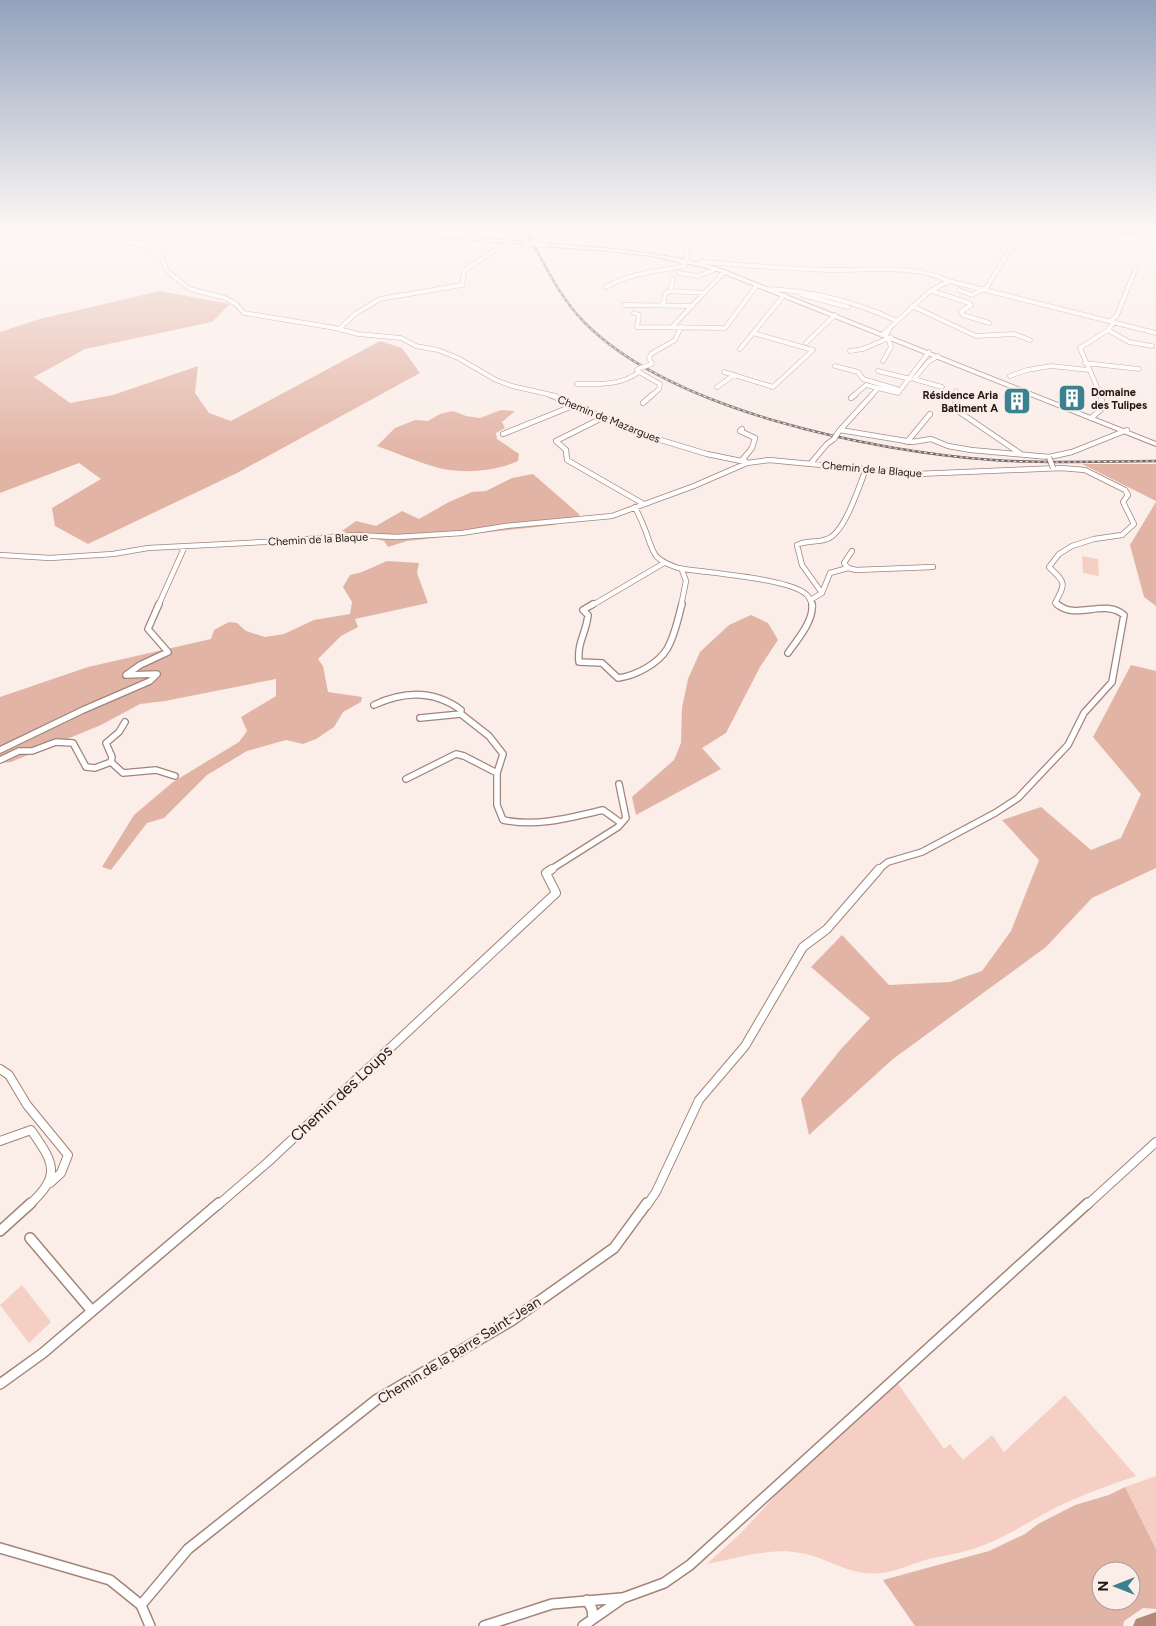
<svg xmlns="http://www.w3.org/2000/svg" width="1156" height="1626" viewBox="0 0 1156 1626" font-family="Figtree,sans-serif">
  <style>
    .green { fill: #f5cfc3 }
    .forest { fill: #e2b4a5; fill-rule: evenodd }
    .lines { fill: none; stroke-linecap: round; stroke-linejoin: round }
    .river { fill: #b4887a; fill-rule: evenodd }
    .minor-far4-casing { stroke: #a3847a; stroke-width: 5 }
    .minor-far3-casing { stroke: #a3847a; stroke-width: 6 }
    .minor-far2-casing { stroke: #a3847a; stroke-width: 8 }
    .minor-far1-casing { stroke: #a3847a; stroke-width: 10 }
    .minor-casing { stroke: #a3847a; stroke-width: 12 }
    .major-casing { stroke: #a3847a; stroke-width: 2 }
    .minor-far4 { stroke: #fff; stroke-width: 4 }
    .minor-far3 { stroke: #fff; stroke-width: 4.5 }
    .minor-far2 { stroke: #fff; stroke-width: 5.5 }
    .minor-far1 { stroke: #fff; stroke-width: 8 }
    .minor { stroke: #fff; stroke-width: 9 }
    .major { fill: #fff; fill-rule: evenodd }
    .rail-casing { stroke: #726662; stroke-width: 2.5 }
    .rail { stroke: #fbede8; stroke-width: 1; stroke-dasharray: 3; stroke-linecap: butt }
    .minor-bridge-far1-casing { stroke: #a3847a; stroke-width: 5; stroke-linecap: butt }
    .minor-bridge-casing { stroke: #a3847a; stroke-width: 6; stroke-linecap: butt }
    .major-bridge-casing { stroke: #a3847a; stroke-width: 6; stroke-linecap: butt }
    .minor-bridge-far1 { stroke: #fff; stroke-width: 4 }
    .minor-bridge { stroke: #fff; stroke-width: 4.5 }
    .major-bridge { stroke: #fff; stroke-width: 5 }
    .labels { text-anchor: middle; stroke-width: 4.5; stroke-linejoin: round; paint-order: stroke }
    .far-poi-label { font-size: 11px; font-weight: bold; fill: #231814; stroke: #fbede8; text-anchor: start }
    .far-street-label { font-size: 11px; fill: #231814; stroke: #fbede8 }
    .street-label { font-size: 14px; fill: #231814; stroke: #fbede8 }
    .near-street-label { font-size: 16px; fill: #231814; stroke: #fbede8 }
  </style>
  <rect width="100%" height="100%" fill="#fbede8"/>
  <path class="green" d="M1082 556 1098 559 1099 576 1083 573Z
    M22 1285 51 1322 29 1343 0 1305Z
    M896 1381 944 1449 950 1444 963 1460 992 1435 1004 1452 1065 1395 1136 1476C1107 1486 1078 1496 1051 1510 1028 1522 1008 1536 984 1545 965 1553 944 1555 925 1560 911 1564 895 1572 881 1573 851 1577 829 1558 801 1553 769 1547 738 1558 707 1564L741 1533 786 1484Z
    M1156 1476V1549L1125 1487Z"/>
  <path class="forest" d="M1118 229H1147L1151 240 1120 236Z
    M160 291 230 304 212 322 85 349 34 377 70 403 113 395 198 366 195 393 209 413 231 421 380 341 402 348 420 373 237 473 88 544 55 526 52 508 101 479 79 463 0 493V332L40 319Z
    M501 410 515 411 502 422 505 428 496 433 497 439 519 454 518 461C498 470 471 473 449 470 429 467 397 453 377 446L395 428 415 420 428 421 440 414 453 411 466 416 480 418Z
    M1082 464H1156V501Z
    M533 474 580 515 554 525 407 541 388 547 384 541 342 531 356 521 376 526 402 511 419 519 449 502 472 492 486 491 512 478Z
    M1156 502V606L1144 597 1130 545Z
    M387 561 419 563 417 573 428 603 355 619 358 627 341 636 318 659 323 666 328 692 362 697 361 702 343 712 334 727 316 739 303 744 286 740 247 751 207 775 164 818 147 823 111 870 102 867 134 815 173 782 239 742 247 731 241 717 276 696V679L165 701 140 704 101 725 11 762 0 763V697L88 667 211 639 214 630 229 622 237 623 246 631 265 637 284 634 314 620 350 614 352 602 343 587 350 575 362 572Z
    M751 615 768 623 778 640 760 667 726 733 702 748 721 769 636 815 632 797 674 760 681 743 682 708 688 679 700 652 729 625Z
    M1131 665 1156 671V868L1092 898 1046 947 893 1059 809 1135 801 1099 841 1049 870 1018 811 967 842 935 889 985 950 982 982 971 1011 931 1039 860 1002 820 1041 807 1091 850 1121 838 1141 794 1093 737Z
    M1125 1487 1156 1549V1609L1143 1608 1124 1621 1123 1626H915L883 1580 989 1551 1025 1534 1038 1524 1075 1505 1109 1495ZM1101 1571H1131V1601H1101Z"/>
  <g class="lines">
    <path class="river" d="M1156 1612V1626H1133L1136 1619Z"/>
    <g class="minor-far4-casing">
      <path id="minor-far4" d="M94 229 107 236 158 249 167 271 190 289 225 298 236 304 244 313 335 328 358 334 401 338 416 346 438 350 458 358 496 380 512 386 556 396
        M677 229 687 253V261
        M1086 229 1120 238 1156 241
        M683 238 716 229
        M699 264 702 262C744 265 786 269 828 270 869 271 911 263 949 281L1156 333
        M679 273 698 276 716 269
        M606 287C630 273 658 271 685 266L684 263 678 260
        M769 289C814 291 856 302 897 321
        M959 290 972 295 987 287 1022 229
        M670 291 705 293
        M932 291 969 303 971 305 961 312 963 315 989 323
        M802 295 848 307
        M624 305 693 306
        M661 305 664 302 665 294 670 291 673 279
        M912 306 976 336 1014 334 1030 340
        M634 313 639 315 637 327 725 328 757 285
        M1111 321 1117 315 1136 268
        M672 327 724 272
        M339 329 355 314 380 299 462 285 464 272 467 268 509 242
        M889 330 886 335H882L930 291 949 281
        M1108 330 1129 342 1152 346
        M806 343 835 315
        M740 349 784 295
        M850 351 863 349 891 337
        M938 356 928 362 914 379 942 387
        M883 361 891 347 888 338
        M1085 363 1139 369
        M649 365 652 364 649 358 651 354 675 340 681 327
        M835 366 858 372 863 379 897 389
        M878 371 910 379
        M639 372 660 384 659 389 651 396
        M724 372 773 387 813 350 753 333
        M1010 376 1027 370 1051 366 1089 370
        M577 384C599 384 620 386 639 372L637 370 640 368
        M717 387 734 375
        M853 396 866 385 898 393 929 352
        M871 396 878 388
        M956 396V391
        M1101 396 1080 348 1108 330 1114 322"/>
    </g>
    <g class="minor-far3-casing">
      <path id="minor-far3" d="M550 395 654 438 707 454 746 462
        M956 395 955 409 1021 454
        M851 398 855 395
        M643 403 652 395
        M604 417 556 441 566 450 567 460 642 503
        M1091 418 1104 407 1100 395
        M742 429 740 431 755 438 752 448 743 459 747 463
        M840 430 872 395
        M503 434 575 405
        M837 434 840 430 912 442 931 439 948 446 971 450 1049 457 1072 452 1127 430
        M907 442 930 414
        M811 463 827 444 834 439
        M635 507C639 515 643 524 646 532 654 555 653 559 678 568 705 573 790 578 807 595 810 598 811 603 813 606
        M852 551 844 563 848 568 856 570 933 567
        M0 555 50 558 113 554 148 548 284 541 353 535 397 537 462 533 506 526 612 516 694 486 747 463 769 460 917 474 1061 468 1085 470 1125 490 1128 495 1123 502 1134 524 1122 535 1094 539 1072 546 1059 554 1049 567C1066 583 1066 583 1055 603L1058 606
        M822 593 802 565 797 545C807 540 817 543 827 539 845 533 859 486 866 469
        M812 599 822 593 830 573 848 568
        M158 606 185 546
        M591 606 664 563
        M681 606 686 581 682 570"/>
    </g>
    <g class="minor-far2-casing">
      <path id="minor-far2" d="M593 604 583 610 588 615C586 634 577 642 579 662L602 663 618 678C635 676 658 664 667 649 675 636 678 618 682 604
        M788 653C797 640 814 621 812 604
        M374 705C404 691 434 690 461 710L460 714
        M420 718 461 714 489 736 503 754 497 773
        M0 750 83 710 150 681 157 674 126 675 140 665 168 652 148 629 159 604
        M0 760 19 751H32L56 742 73 743 86 767 95 768 111 762 112 757 106 743 119 732 125 722
        M111 762 123 773 156 770 175 776
        M406 779 456 754 464 756 497 773V805L503 820C537 827 569 818 603 810L621 823
        M550 870 618 827 626 818 619 784
        M878 870 888 862 922 852 995 813 1018 798 1068 745 1084 713 1112 682 1124 615C1104 598 1076 621 1057 604"/>
    </g>
    <g class="minor-far1-casing">
      <path id="minor-far1" d="M0 1069 9 1075 27 1105 68 1155 61 1173 50 1183
        M0 1141 31 1130C54 1163 62 1175 29 1205
        M218 1205 268 1162 556 893 546 873 552 869
        M647 1205 656 1192 699 1100 745 1046 803 947 827 929 879 869
        M1087 1205 1156 1142"/>
    </g>
    <g class="minor-casing">
      <path id="minor" d="M0 1231 31 1203
        M30 1238 92 1311
        M0 1384 43 1353 219 1203
        M0 1548 110 1580 141 1605 150 1626
        M587 1600 592 1609 593 1619
        M141 1605 188 1549 376 1400 511 1321 614 1248 647 1203
        M484 1626 552 1604 621 1598
        M583 1626 623 1598 664 1583 690 1565 1088 1203"/>
    </g>
    <g class="major-casing">
      <path id="major" d="M317 229H343L527 242 529 243 527 244Z
        M544 244C602 247 659 252 716 267L1156 442V446L712 269 651 256 609 251 542 246V244Z"/>
    </g>
    <use href="#minor-far4" class="minor-far4"/>
    <use href="#minor-far3" class="minor-far3"/>
    <use href="#minor-far2" class="minor-far2"/>
    <use href="#minor-far1" class="minor-far1"/>
    <use href="#minor" class="minor"/>
    <use href="#major" class="major"/>
    <g class="rail-casing">
      <path id="rail" d="M525 229C543 260 558 296 584 322 672 411 871 451 993 460 1047 464 1102 461 1156 461"/>
    </g>
    <use href="#rail" class="rail"/>
    <g class="minor-bridge-far1-casing">
      <path id="minor-bridge-far1" d="M640 368 649 365"/>
    </g>
    <g class="minor-bridge-casing">
      <path id="minor-bridge" d="M834 439 837 434
        M1049 457 1053 468"/>
    </g>
    <g class="major-bridge-casing">
      <path id="major-bridge" d="M527 243 544 245"/>
    </g>
    <use href="#minor-bridge-far1" class="minor-bridge-far1"/>
    <use href="#minor-bridge" class="minor-bridge"/>
    <use href="#major-bridge" class="major-bridge"/>
  </g>
  <linearGradient id="sky" x2="0" y2="1"><stop stop-color="#93a2bc"/><stop offset="0.5" stop-color="#fdf7f5"/><stop offset="1" stop-color="#fdf7f5" stop-opacity="0"/></linearGradient>
  <rect width="1156" height="457" fill="url(#sky)"/>
  <defs>
    <g id="building-square" transform="scale(1.4375)"><rect x="-9" y="-9" width="18" height="18" rx="4" fill="#3c818f" stroke="#fbede8"/><path d="M-4-6H4V6H1V3H-1V6H-4ZM-2.5-4.3h1.7v1.8h-1.7ZM.8-4.3h1.7v1.8H.8ZM-2.5-1h1.7V.8h-1.7ZM.8-1h1.7V.8H.8Z" fill="#fff"/></g>
  </defs>
  <g fill-rule="evenodd">
    <use href="#building-square" x="1072" y="398"/>
    <use href="#building-square" x="1017" y="401"/>
  </g>
  <g class="labels">
    <g class="far-poi-label">
      <text x="1091" y="396">Domaine<tspan x="1091" dy="13">des Tulipes</tspan></text>
      <text x="998" y="399" text-anchor="end">Résidence Aria<tspan x="998" dy="13">Batiment A</tspan></text>
    </g>
    <g class="far-street-label">
      <text transform="translate(609 419) rotate(22)" y="4">Chemin de Mazargues</text>
      <text transform="translate(872 469) rotate(5)" y="4">Chemin de la Blaque</text>
      <text transform="translate(318 539) rotate(-3)" y="4">Chemin de la Blaque</text>
    </g>
    <g class="street-label">
      <text transform="translate(459 1350) rotate(-32)" y="5">Chemin de la Barre Saint-Jean</text>
    </g>
    <g class="near-street-label">
      <text transform="translate(341 1093) rotate(-43)" y="6">Chemin des Loups</text>
    </g>
  </g>
  <g transform="translate(1116 1586) rotate(270)"><circle r="24" fill="#fbede8" stroke="#a59893"/>
  <path d="M0-4L9 19L0 12L-9 19Z" fill="#3c818f"/>
  <text y="-8" font-size="14" font-weight="bold" text-anchor="middle" fill="#231814">N</text>
  </g>
</svg>
